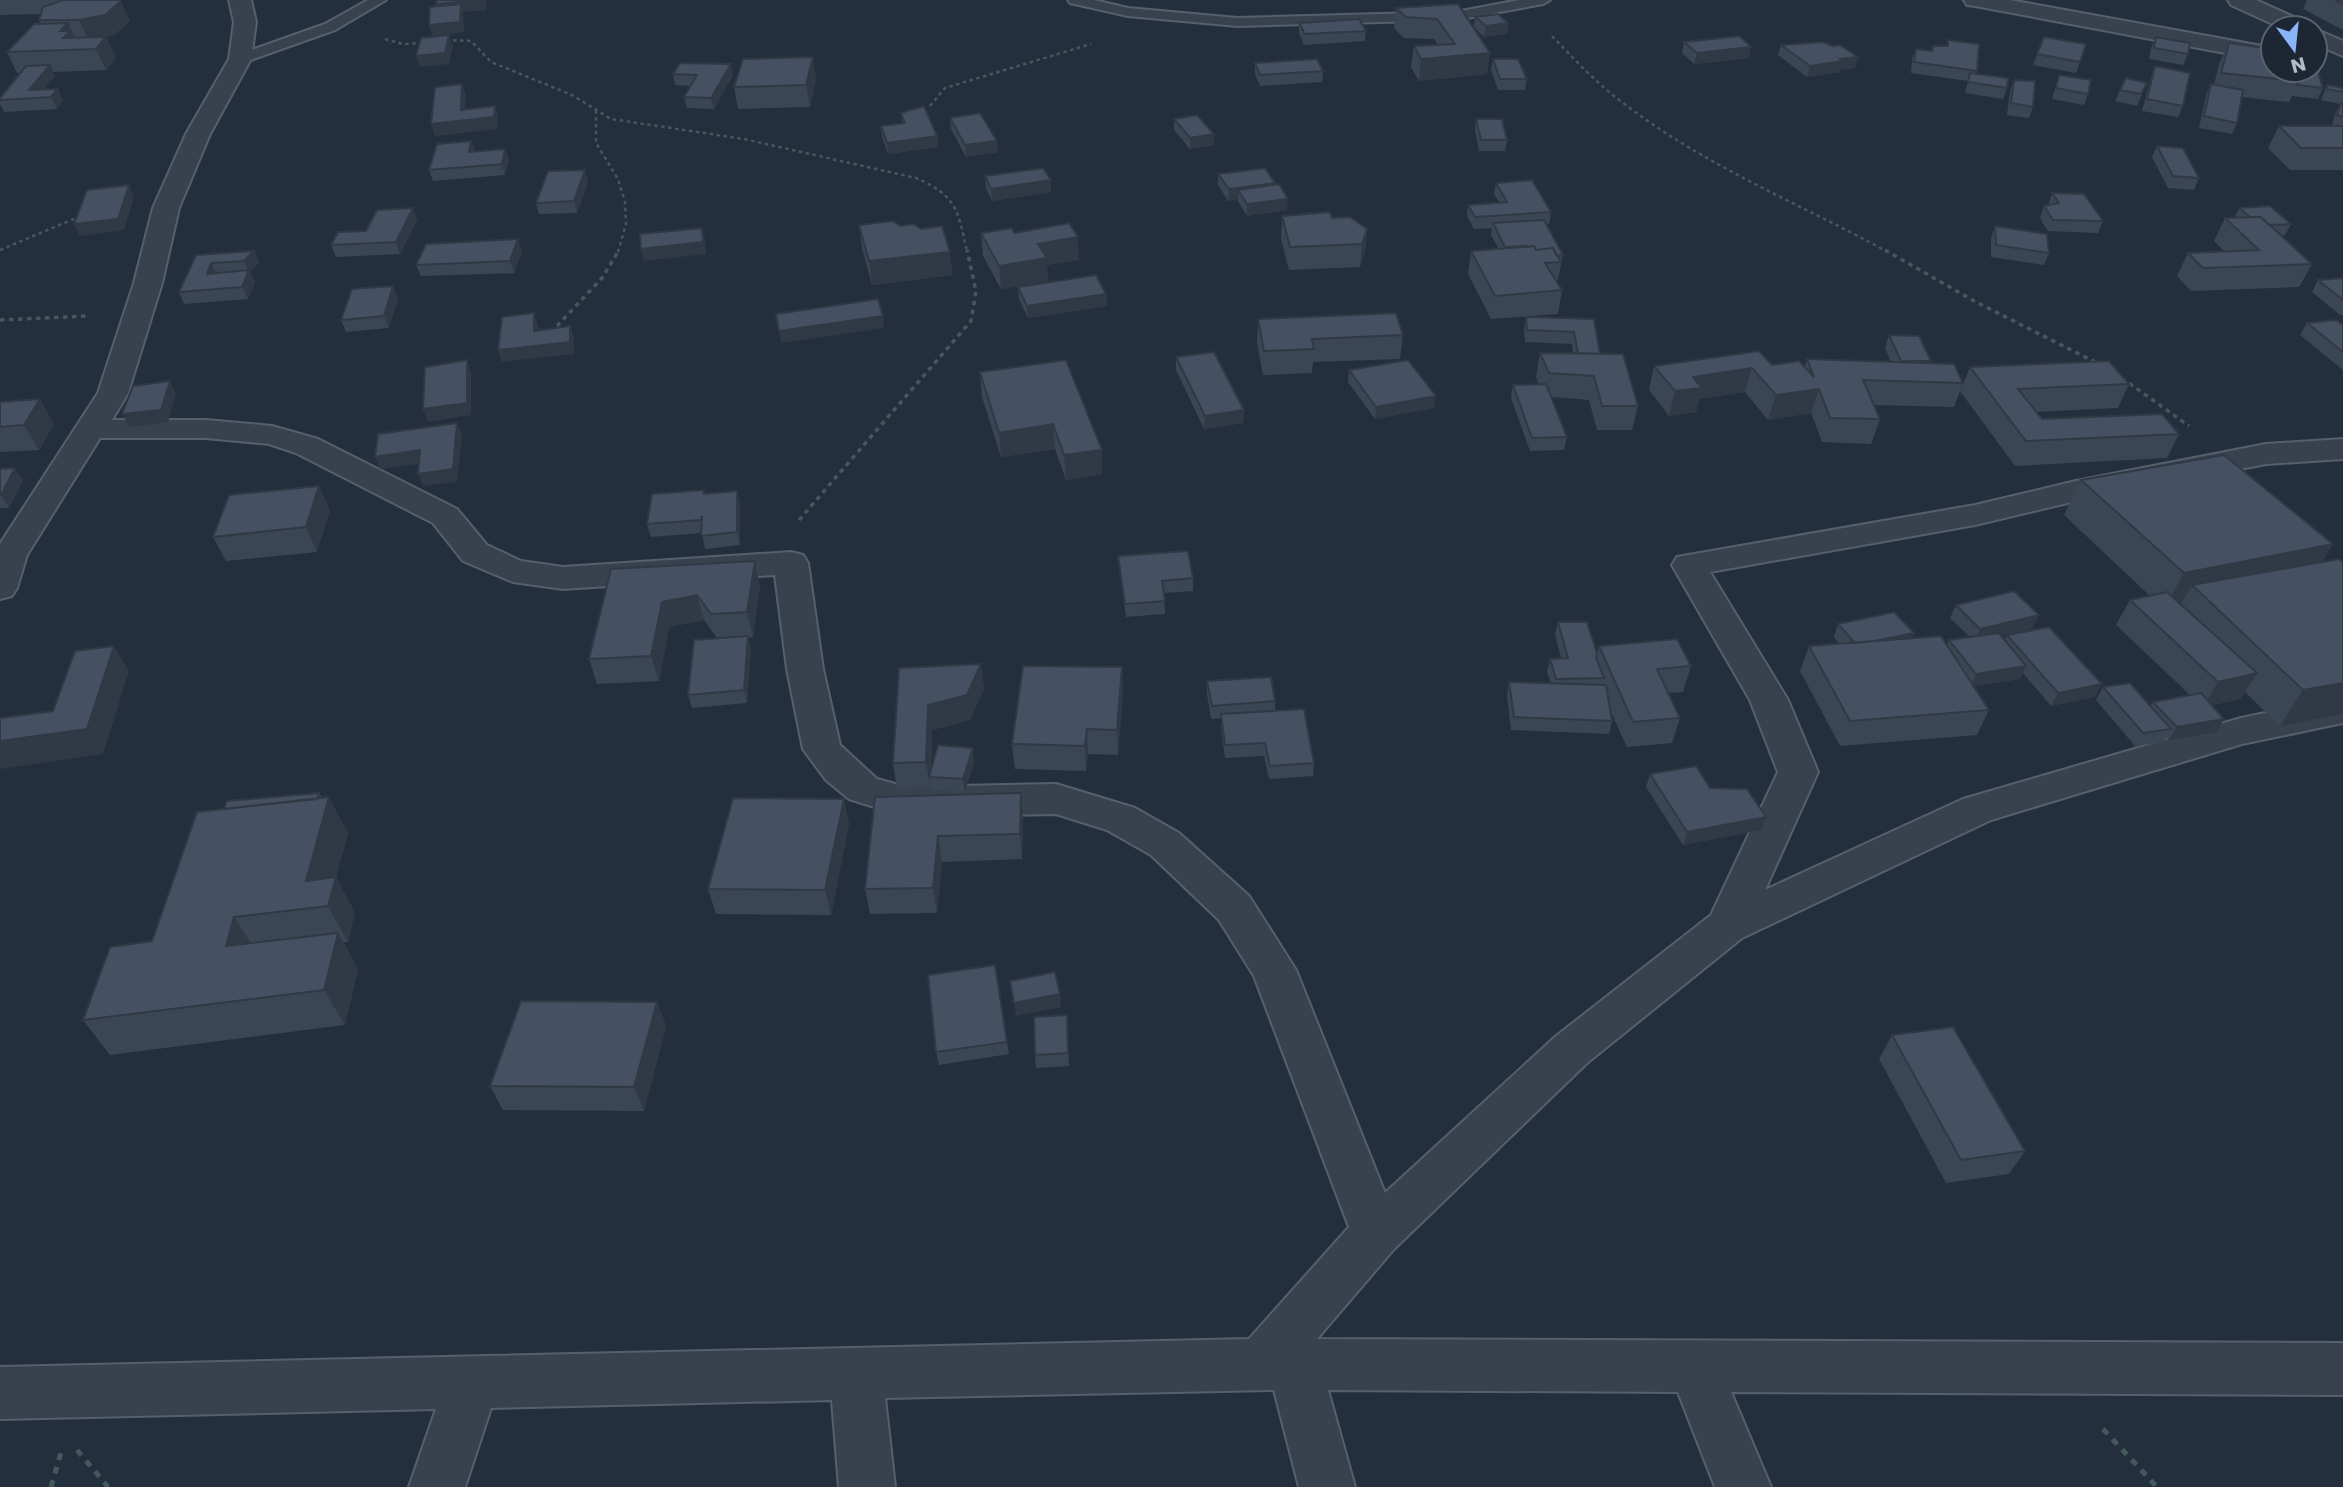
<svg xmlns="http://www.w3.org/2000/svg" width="2343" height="1487" viewBox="0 0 2343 1487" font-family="Poppins,sans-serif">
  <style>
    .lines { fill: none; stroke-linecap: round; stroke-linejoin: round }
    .service-casing { stroke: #565f6c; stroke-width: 4 }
    .minor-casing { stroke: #565f6c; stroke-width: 4 }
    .path-far2 { stroke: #44595c; stroke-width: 2.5; stroke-dasharray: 3.5 3.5; stroke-linecap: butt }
    .path-far1 { stroke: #44595c; stroke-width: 3.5; stroke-dasharray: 4.5 4.5; stroke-linecap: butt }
    .path { stroke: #44595c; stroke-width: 5; stroke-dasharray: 7 7; stroke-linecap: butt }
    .service { fill: #38414e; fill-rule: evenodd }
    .minor { fill: #38414e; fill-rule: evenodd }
    .wall { fill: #3b4654 }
    .shaded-wall { fill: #303945 }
    .building { fill: #455162; stroke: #303945; stroke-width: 2 }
  </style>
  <rect width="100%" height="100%" fill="#242f3e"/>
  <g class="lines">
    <g class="service-casing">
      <path id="service" d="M368 0H386L335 30 245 62 240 64 232 59 235 56 325 24Z
        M1068 0H1094L1128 8 1237 18 1456 12 1519 0H1550L1543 4 1456 20 1237 26 1128 16 1070 3Z"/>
    </g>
    <g class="minor-casing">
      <path id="minor" d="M229 0H251L256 22 251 59 210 134 179 208 162 283 128 393 112 420H206L272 426 318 439 457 509 487 545 521 561 563 567 791 552 803 555 808 563 823 669 840 745 877 779 906 787 1056 784 1135 808 1179 833 1249 896 1296 970 1385 1193 1555 1037 1711 915 1778 772 1750 700 1672 565 1677 557 1975 505 2076 481 2266 444 2343 439V459L2266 464 2076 501 1975 525 1710 572 1788 700 1818 772 1765 890 1963 799 2241 718 2343 697V723L2242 744 1991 820 1742 938 1587 1063 1394 1249 1317 1339 2343 1343V1395L1731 1392 1771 1487H1715L1678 1392 1328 1390 1355 1487H1299L1274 1390 885 1398 895 1487H839L832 1400 491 1408 465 1487H409L436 1409 0 1419V1367L1249 1339 1349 1227 1254 976 1219 920 1151 855 1107 830 1056 814 906 817 849 799 826 780 803 749 787 669 775 575 563 589 513 582 463 561 433 523 296 453 269 444 206 438H100L27 555 17 588 12 596 0 599V544L98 393 134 283 153 208 186 134 229 59 234 22Z
        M1964 0H2010L2273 48V62L1975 6 1967 5Z
        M2228 0H2256L2307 23 2310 28H2281L2231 5Z
        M2315 29 2343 41V56L2315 44Z"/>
    </g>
    <path class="path-far2" d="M1552 36C1574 59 1596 83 1622 102 1703 165 1798 203 1888 252
      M385 39 403 44 424 43
      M446 40 471 41 491 62 572 95 611 119 744 139 916 178C957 196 958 210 967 252
      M930 106 945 88 1091 44
      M596 110V143L618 179 625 202 626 224 618 252
      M0 250 81 216"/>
    <path class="path-far1" d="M1885 250 1976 302 2097 363
      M0 320 88 316
      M557 326 602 278 619 250
      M2122 378 2189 426
      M799 520 971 321 976 291 967 250"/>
    <path class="path" d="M2103 1429 2157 1487
      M77 1450 108 1487
      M51 1487 62 1449"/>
    <use href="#service" class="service"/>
    <use href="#minor" class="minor"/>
  </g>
  <path class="wall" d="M0 0H120L130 21 114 35 106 37 116 58 106 70 53 72 55 76 44 89 63 100 57 109 4 112 0 104V98L21 73H17L7 52 41 24 39 20 41 14 0 15Z
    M2307 0H2343V30L2303 9Z
    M1458 4 1487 74 1419 81 1411 67 1414 46 1438 45 1434 39 1404 38 1394 28 1396 8Z
    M1475 17 1508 23 1507 34 1484 37 1474 27Z
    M1299 23 1366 31 1365 41 1304 45 1299 33Z
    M2044 37 2080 62 2076 73 2033 65Z
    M2156 37 2188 54 2183 65 2149 59 2151 48Z
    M1948 40 1977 71 1976 74 2007 88 2003 99 1965 93 1968 81 1911 73 1912 59 1916 49 1931 51 1933 46H1946Z
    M1684 42 1749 58 1694 64 1682 53Z
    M2229 43 2323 88 2318 99 2292 96 2289 102 2242 97 2237 123 2232 134 2199 128 2206 95 2211 84 2214 85 2219 64Z
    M1781 45 1858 57 1855 68 1840 70V72L1807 77 1778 55Z
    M1493 59 1527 79 1525 90H1498L1491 70Z
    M1255 63 1323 71 1322 82 1260 86 1255 74Z
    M2155 66 2183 106 2178 117 2142 111 2151 77Z
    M673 74 733 75 714 109 687 108 684 97 691 86 675 85Z
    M2059 75 2088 94 2084 105 2052 99Z
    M816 78 810 107 738 109 734 87Z
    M2014 80 2033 107 2029 118 2007 115 2010 91Z
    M2147 83 2137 106 2115 101 2120 90Z
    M2327 85 2343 88V170H2290L2268 148 2279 126H2332L2335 114 2340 104 2321 100Z
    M901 113 937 136 938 147 888 154 882 137 881 126 903 123Z
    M950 118 998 152 966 157 951 129Z
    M1174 119 1214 145 1190 149 1174 130Z
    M1476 119 1507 140 1505 151H1479L1475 130Z
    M471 141 475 151 505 149 509 160 505 175 433 181 429 170Z
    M2157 146 2199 178 2194 190 2168 188 2152 157Z
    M1218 174 1275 185 1287 210 1247 216 1238 201V199L1228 201 1218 185Z
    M985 176 1051 180V192L992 201 986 188Z
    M588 182 577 213 539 214 536 203Z
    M1496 183 1551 212 1549 224H1546L1563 255 1557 283 1562 290 1558 314 1491 319 1468 274 1471 251 1499 249 1491 235 1492 228 1474 229 1467 216 1468 205 1499 202 1494 194Z
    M2052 193 2103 221 2098 233 2048 231 2040 218 2044 206 2048 205Z
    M413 208 417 220 400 254 336 257 331 245 366 231Z
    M2239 208 2291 224 2285 235 2281 236 2312 264 2299 287 2191 291 2177 276 2188 253 2224 251 2214 241 2225 218H2234Z
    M1282 216 1332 218 1367 229 1365 252 1360 267 1289 270 1281 239Z
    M859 225 900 226 950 252 952 275 872 285 862 248Z
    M1995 226 2049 253 2044 265 1991 257V238Z
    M981 233H1014L1079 260 1047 265 1048 281 1001 289 983 256Z
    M254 251 259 262 250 272 255 282 248 299 184 304 179 292 196 255Z
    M522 251 514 273 421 276 416 265Z
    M2343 278V315H2340L2312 292 2318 280Z
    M1018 287 1106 294 1107 306 1028 318 1019 299Z
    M398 298 389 328 346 332 341 320Z
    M1526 317 1594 319 1600 354 1638 406 1632 430H1597L1589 400 1551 397 1567 437 1564 450 1530 451 1511 398 1513 385H1539L1536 377 1540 353H1573L1572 344 1525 342 1524 329Z
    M1258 319 1403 335 1400 359 1313 362 1312 373 1263 375 1257 343Z
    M2307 323 2343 325V370L2300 335Z
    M1889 335 1963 383 1954 407 1874 405 1880 419 1871 444 1822 442 1811 413 1768 420 1745 392 1699 399 1696 412 1669 416 1649 390 1654 366 1772 365 1805 367 1807 359 1891 362 1885 348Z
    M1176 357 1244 410 1243 423 1204 429 1176 370Z
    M1970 367 2129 384 2118 408 2036 412 2042 419 2179 434 2167 458 2015 466 1960 391Z
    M1349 370 1434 408 1375 419 1348 382Z
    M980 372 1102 450V474L1066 480 1055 449 1001 457 982 397Z
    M0 402 54 424 39 450 0 452Z
    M0 469 23 480 9 508H0Z
    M2081 480 2322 562H2343V714L2280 726 2245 692 2241 699 2212 705 2216 732 2169 740 2166 737 2164 742 2135 746 2096 700 2103 687 2150 706 2153 702 2190 695 2116 625 2130 600 2150 596 2064 515Z
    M319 486 330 511 317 552 226 561 213 537Z
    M705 494 740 504V545L705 549 702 533 651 537 647 524Z
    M1118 556 1193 578V591L1164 593 1165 614 1126 617 1119 569Z
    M611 569 760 586 753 637 748 638 751 649 747 703 692 708 688 695 717 638 704 620 669 627 659 681 597 684 589 659Z
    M1956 605 2033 628 2001 636 2004 640 2007 635 2095 697 2051 706 2023 673 2020 679 1974 686 1989 710 1977 735 1840 746 1800 671 1809 646 1840 644 1834 637 1838 624 1914 633 1911 639 1947 645 1949 640 1970 637 1950 618Z
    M1558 622 1597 653 1599 646 1691 666 1683 692 1668 693 1680 718 1672 743 1627 747 1611 712 1612 721 1609 734 1511 730 1507 695 1509 682 1551 683 1547 672 1550 659 1561 658 1555 635Z
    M981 664 984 689 970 720 932 730 931 771 974 761 965 792 931 790 930 786V787L897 789 893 763Z
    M1122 667 1123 692 1118 755 1088 754 1086 771 1015 769 1012 744Z
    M1207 681 1275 701V711L1314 763 1313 776 1269 779 1264 756 1225 758 1221 727V718L1211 719 1207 694Z
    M1650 774 1710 788 1766 817 1761 830 1683 845 1646 787Z
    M319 793 348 833 336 877 355 913 348 942H343L358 969 345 1025 110 1055 83 1020 152 941 224 809Z
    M875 797 1023 818 1022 859 942 862 937 913 870 914 865 889Z
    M844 799 849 824 831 915 716 914 708 889Z
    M657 1002 666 1026 644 1111 503 1110 490 1086Z
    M1067 1015 1069 1066 1036 1068 1035 1055Z
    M1892 1035 2025 1151 2009 1174 1946 1183 1879 1059Z
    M1007 1042 1009 1054 939 1065 936 1052Z"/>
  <path class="shaded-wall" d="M487 0 486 10 463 12 464 32 432 36 429 25 439 14 436 4Z
    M121 1 130 21 114 35 106 37 116 58 106 70 96 49 89 41 79 20Z
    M68 23 78 44 68 50 60 31Z
    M1508 23 1507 34 1484 37 1486 26Z
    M449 35 453 46 449 64 420 67 416 56Z
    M1751 47 1749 58 1694 64 1697 53Z
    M1490 53 1487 74 1419 81 1421 59Z
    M813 57 816 78 810 107 806 85Z
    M1858 57 1855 68 1840 70V72L1807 77 1810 66Z
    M731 64 733 75 714 109 711 98Z
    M50 65 55 76 37 98 29 90Z
    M462 84 466 95 464 121 495 106 498 117 497 129 435 136 431 124 461 110Z
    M58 89 63 100 57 109 51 97Z
    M1214 134V145L1190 149V138Z
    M937 136 938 147 888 154 887 143Z
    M471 141 475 152H469Z
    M997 141 998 152 966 157 965 145Z
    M505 149 509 160 505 175 502 164Z
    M585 170 588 182 577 213 574 201Z
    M1051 180V192L992 201 991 189Z
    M1275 183V194L1238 190V199L1228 201 1229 189Z
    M129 185 134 197 124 230 80 236 74 224Z
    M1288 199 1287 210 1247 216V204Z
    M413 208 417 220 400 254 396 242Z
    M702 228 705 239 706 254 644 261 641 249Z
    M1367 229 1365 252 1360 267 1362 244Z
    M1078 237 1079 260 1047 265 1048 281 1001 289 999 266 1038 244Z
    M518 239 522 251 514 273 510 261Z
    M254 251 259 262 250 272 255 282 248 299 242 287 249 272 244 261Z
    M950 252 952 275 872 285 869 261Z
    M211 263 217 275 207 274Z
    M393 286 398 298 389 328 384 316Z
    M1106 294 1107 306 1028 318 1027 306Z
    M534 313 538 326 537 343 534 331Z
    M883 316 884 328 781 343 779 331Z
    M570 326 574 338V354L502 362 498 350Z
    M467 360 471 373V415L428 422 423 409Z
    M1752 368 1745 392 1699 399 1696 412 1669 416 1675 391 1693 377Z
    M170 381 176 394 168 422 129 427 122 414Z
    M1819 389 1811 413 1768 420 1776 395Z
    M1436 396 1434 408 1375 419 1376 407Z
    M40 399 54 424 39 450 24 425Z
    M1244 410 1243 423 1204 429 1205 416Z
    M457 423 462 436 457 482 423 486 418 474Z
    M1053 424 1055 449 1001 457 999 433Z
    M420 450 425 463 380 469 375 457Z
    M1102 450V474L1066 480 1064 455Z
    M15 468 23 480 9 508 1 495Z
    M319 486 330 511 317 552 306 527Z
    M737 491 740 504V545L737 532Z
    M2333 544 2311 580 2192 585 2180 606 2164 609 2184 573Z
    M755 561 760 586 753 637 747 612Z
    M697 595 704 620 669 627 659 681 651 656 662 602Z
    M2039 615 2033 628 1974 642 1980 629Z
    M1914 633 1908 646 1857 645Z
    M748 636 751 649 747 703 744 690Z
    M114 646 129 671 103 754 0 769V741L87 729Z
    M981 664 984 689 970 720 932 730 930 777H929L930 787 926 762 928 705Z
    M2026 666 2020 679 1970 687 1976 674Z
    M1122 667 1123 692 1118 755 1117 730Z
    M2257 673 2241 699 2203 707 2218 682Z
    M2343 683V714L2280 726 2303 690Z
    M2102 684 2095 697 2051 706 2058 693Z
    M2224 719 2216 732 2169 740 2177 727Z
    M1087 729 1088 754 1086 771 1085 746Z
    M973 748 974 761 965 792 963 779Z
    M1021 793 1023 818 1022 859 1020 834Z
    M329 797 348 833 336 877 355 913 348 942 328 906 306 881Z
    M844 799 849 824 831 915 825 890Z
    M1766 817 1761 830 1683 845 1687 832Z
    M938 836 942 862 937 913 933 888Z
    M234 917 257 953 226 946Z
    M338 933 358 969 345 1025 324 990Z
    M1060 994 1061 1007 1016 1016 1014 1003Z
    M657 1002 666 1026 644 1111 634 1087Z"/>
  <path class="building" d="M63 0H120L121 1 105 15 79 20H39L43 7Z
    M437 0H481L436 4Z
    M2335 0H2343V4Z
    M461 4 460 22 429 25 430 7Z
    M1458 4 1490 53 1421 59 1414 46 1455 44 1437 19 1406 17 1396 8Z
    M1498 14 1508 23 1486 26 1475 17Z
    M1359 19 1366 31 1305 34 1299 23Z
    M68 23 60 31H70L63 38 106 37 96 49 7 52 34 24Z
    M449 35 445 53 416 56 421 38Z
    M1739 36 1751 47 1697 53 1684 42Z
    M2044 37 2086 44 2080 62 2037 54Z
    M2156 37 2190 43 2188 54 2154 48Z
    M1948 40 1979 44 1977 71 1914 62 1916 49 1932 51 1933 46H1948Z
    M1823 42 1833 46 1840 45 1858 57 1840 59 1843 61 1810 66 1781 45Z
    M2229 43 2273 49V70H2296L2299 81 2221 73Z
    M813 57 806 85 734 87 743 59Z
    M1317 59 1323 71 1260 75 1255 63Z
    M1493 59H1518L1527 79H1500Z
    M680 63 731 64 711 98 684 97 697 75 673 74Z
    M50 65 29 90 58 89 51 97 0 100V98L26 66Z
    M2315 65H2316L2323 88 2297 85 2299 81 2296 70H2315Z
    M2155 66 2190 73 2183 106 2147 99Z
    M1970 73 2008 78 2007 88 1968 82Z
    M2059 75 2091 80 2088 94 2056 88Z
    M2126 78 2147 83 2141 94 2120 90Z
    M2014 80 2035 81 2033 107 2011 103Z
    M462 84 461 110 495 106 494 117 431 124 435 87Z
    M2211 84 2243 90 2237 123 2204 116Z
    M2327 85 2343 88V92L2327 89Z
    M2341 103 2343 104V117L2337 115Z
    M924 106 937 136 887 143 881 126 905 123 901 113Z
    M980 113 997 141 965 145 950 118Z
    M1197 115 1214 134 1190 138 1174 119Z
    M1476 119H1502L1507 140H1481Z
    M2279 126H2343V148H2301Z
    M471 141 469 152 505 149 502 164 429 170 437 144Z
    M2157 146 2183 148 2199 178 2173 176Z
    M1043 168 1051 180 991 189 985 176Z
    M1265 168 1275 183 1229 189 1218 174Z
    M585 170 574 201 536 203 548 171Z
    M1532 180 1551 212 1475 217 1468 205 1507 202 1496 183Z
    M1279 184 1288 199 1247 204 1238 190Z
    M129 185 118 219 74 224 87 190Z
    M2052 193 2084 194 2103 221 2053 220 2044 206 2059 203Z
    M2270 206 2291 224 2269 225 2261 217H2250L2239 208Z
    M413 208 396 242 331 245 338 232 366 231 377 210Z
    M1330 212 1332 218 1350 217 1367 229 1362 244 1290 247 1282 216Z
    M2261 217 2312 264 2203 268 2188 253 2259 250 2225 218Z
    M1544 220 1563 255 1557 256 1553 248 1536 250 1534 246 1527 247V246L1505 247 1493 223Z
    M893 221 900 226 913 224 921 229 942 226 950 252 869 261 859 225Z
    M1069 223 1078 237 1038 244 1047 258 999 266 981 233 1012 228 1014 233Z
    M1995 226 2047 234 2049 253 1996 245Z
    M702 228 703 242 641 249 640 234Z
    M518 239 510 261 416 265 426 244Z
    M1534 246 1536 250 1553 248 1561 262 1545 263 1562 290 1495 296 1471 251Z
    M254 251 244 261 211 263 207 274 249 270 242 287 179 292 196 255Z
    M1096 275 1106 294 1027 306 1018 287Z
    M2343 278V300L2318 280Z
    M393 286 384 316 341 320 352 289Z
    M878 299 883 316 779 331 776 314Z
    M534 313V331L570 326V342L498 350 502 317Z
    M1396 313 1403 335 1312 339 1314 349 1264 351 1258 319Z
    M1526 317 1594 319 1600 354 1578 353 1574 332 1527 330Z
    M2336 320 2343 325V352L2307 323Z
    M1889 335 1919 336 1931 361H1901Z
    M1759 351 1772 365 1799 361 1814 377 1807 359 1954 364 1963 383 1863 380 1880 419 1830 418 1819 389 1776 395 1752 368 1693 377 1702 388 1675 391 1654 366Z
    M1214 352 1244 410 1205 416 1176 357Z
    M1540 353 1623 354 1638 406H1602L1594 376 1549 373Z
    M467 360V403L423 409 425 367Z
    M1066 360 1102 450 1064 455 1053 424 999 433 980 372Z
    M1408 360 1436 396 1376 407 1349 370Z
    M2109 361 2129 384 2018 389 2042 419 2162 414 2179 434 2026 441 1970 367Z
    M170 381 161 410 122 414 133 386Z
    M1546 384 1567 437 1532 438 1513 385Z
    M40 399 24 425 0 427V402Z
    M457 423 453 469 418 474 420 450 375 457 378 434Z
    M2224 455 2333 544 2184 573 2081 480Z
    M15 468 1 495H0V469Z
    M319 486 306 527 213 537 229 495Z
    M704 490V494L737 491V532L701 536 702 516 701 520 647 524 652 494Z
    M1188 551 1193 578 1162 581 1165 601 1125 604 1118 556Z
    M2339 559 2343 562V683L2303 690 2192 585Z
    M755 561 747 612 711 614 697 595 662 602 651 656 589 659 611 569Z
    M2014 591 2039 615 1980 629 1956 605Z
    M2167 592 2257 673 2218 682 2130 600Z
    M1894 612 1914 633 1875 641 1855 643 1838 624Z
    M1558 622H1587L1597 653 1596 658 1604 678 1556 679 1550 659 1568 658Z
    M2049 627 2102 684 2058 693 2007 635Z
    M1999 633 2026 666 1976 674 1949 640Z
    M748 636 744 690 688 695 694 640Z
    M1941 636 1989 710 1850 721 1809 646Z
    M1677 639 1691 666 1657 669 1680 718 1633 722 1599 646Z
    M114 646 87 729 0 741V718L53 711 75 651Z
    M981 664 967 695 928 705 926 762 893 763 899 668Z
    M1023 666 1122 667 1117 730 1087 729 1085 746 1012 744Z
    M1271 677 1275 701 1212 706 1207 681Z
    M1509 682 1606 685 1612 721 1514 717Z
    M2130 683 2171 729 2143 733 2103 687Z
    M2201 693 2224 719 2177 727 2153 702Z
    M1304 709 1314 763 1270 766 1265 743 1225 745 1221 714Z
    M938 745 973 748 963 779 929 777Z
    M1696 766 1710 788 1747 789 1766 817 1687 832 1650 774Z
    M319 793 317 799 224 809 227 801Z
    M1021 793 1020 834 938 836 933 888 865 889 875 797Z
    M329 797 306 881 336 877 328 906 234 917 226 946 338 933 324 990 83 1020 110 947 152 941 197 812Z
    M733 798 844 799 825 890 708 889Z
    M995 965 1007 1042 936 1052 928 975Z
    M1055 972 1060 994 1014 1003 1010 981Z
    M521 1001 657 1002 634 1087 490 1086Z
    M1067 1015 1068 1053 1035 1055 1034 1017Z
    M1953 1027 2025 1151 1961 1160 1892 1035Z"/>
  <g transform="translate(2294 49) rotate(165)"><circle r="33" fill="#1d2633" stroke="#59626f" stroke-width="2"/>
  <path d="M0-5L12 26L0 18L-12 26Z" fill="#8ab4f8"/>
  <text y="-10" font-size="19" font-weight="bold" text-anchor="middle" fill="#b4bcc9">N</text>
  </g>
</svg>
